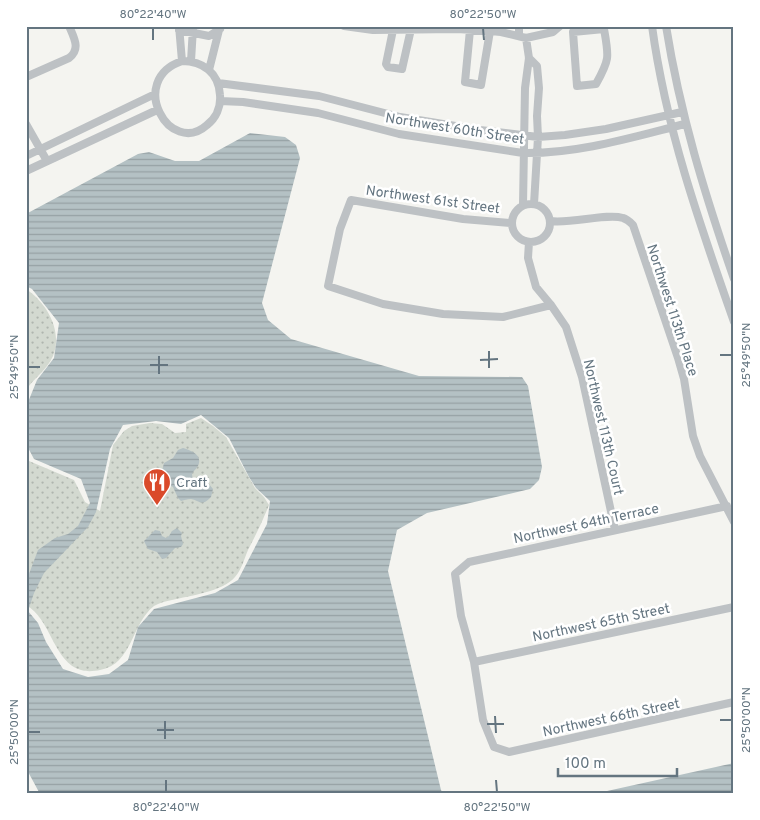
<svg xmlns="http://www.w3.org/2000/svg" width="760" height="820" viewBox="0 0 760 820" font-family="Overpass,sans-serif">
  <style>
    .grass { fill: url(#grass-dots) }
    .water { fill: url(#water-rules); fill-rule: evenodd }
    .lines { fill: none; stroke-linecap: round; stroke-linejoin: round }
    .minor { stroke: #bdc1c4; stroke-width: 8 }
    .ticks { fill: none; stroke: #647580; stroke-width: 2 }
    .labels { text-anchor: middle; stroke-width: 5; stroke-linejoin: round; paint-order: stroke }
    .street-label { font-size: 14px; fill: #647580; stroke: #fff }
    .poi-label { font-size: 14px; fill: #647580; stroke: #fff; text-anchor: start }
    .neatline { fill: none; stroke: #647580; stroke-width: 2 }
    .ticks-label { font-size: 12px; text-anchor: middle; fill: #647580 }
  </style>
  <defs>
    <pattern id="grass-dots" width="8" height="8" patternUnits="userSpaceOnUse" patternTransform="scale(1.25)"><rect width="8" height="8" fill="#d3d9d0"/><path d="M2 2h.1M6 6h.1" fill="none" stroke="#afb5ae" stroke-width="1.8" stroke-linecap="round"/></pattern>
    <pattern id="water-rules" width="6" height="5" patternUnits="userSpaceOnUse" patternTransform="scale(1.25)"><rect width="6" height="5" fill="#b4c1c4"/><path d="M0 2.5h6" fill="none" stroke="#96a1a4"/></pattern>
  </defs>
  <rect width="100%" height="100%" fill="#f4f4f0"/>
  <path class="grass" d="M26 289C47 303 63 331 53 356 47 370 34 378 26 390Z
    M201 418 213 426 226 437 255 488 264 497 269 505C263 520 256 535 248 550 244 559 242 569 235 577 224 591 189 596 172 600 166 601 159 603 154 606 131 624 133 664 100 670 95 671 87 672 81 670 54 663 51 619 26 605V456L29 461 74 480 85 502 100 511 113 445 124 431 132 426 150 423 162 424 175 433 186 432V424Z"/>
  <path class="water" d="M250 133 285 137 296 145 300 158 262 303 268 320 291 339 419 376 522 377 528 386 542 467 539 480 530 489 427 513 397 530 388 571 441 790 443 794H40L26 768V582L38 550 55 538 68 534 78 526 90 503 81 479 34 459 26 444V407L37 380 54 358 59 323 32 289 26 286V214L138 154 149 152 175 161H199ZM201 415 229 438 249 477 256 488 270 501 267 524 238 580 215 593 154 609 138 627 128 660 109 674 88 677 63 669 46 642 38 623 28 611 34 593 44 573 88 527 96 512 110 449 123 425 156 421 181 424Z
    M183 448C190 450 201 454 199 463 198 468 194 470 192 474L193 482 199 486 209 484 213 489 211 497C201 507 201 501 191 499 187 499 185 500 181 501L178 498 173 487 163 482 160 479 164 463 173 458 178 450Z
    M177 528 182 533 181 536 183 544 181 547 175 548 166 558 162 559 157 552 148 549 144 541 155 530 160 531 162 536 166 538 169 536 172 531Z
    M734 763V794H596L598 793Z"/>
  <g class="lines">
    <path class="minor" d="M179 26 182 61
      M344 26 373 30 457 29 490 31 501 32 526 38 553 32 560 26
      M519 26V36
      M652 26C666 129 700 225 734 322
      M666 26C680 114 705 195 734 279
      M604 29C609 57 610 59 596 84L577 86 573 32Z
      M179 30 209 36 220 29
      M393 30 386 64 388 67 402 69 411 29
      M470 30 465 82 481 85 490 31
      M529 58 537 66 539 88 537 116 538 137 534 204
      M182 61C203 61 219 73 220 95 221 107 216 118 207 125 170 158 126 80 182 61Z
      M191 61 193 28
      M209 70 220 26
      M26 77 69 58C81 49 74 38 69 26
      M218 83 319 96 400 117 480 130 538 137 565 135 606 129 682 112
      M220 101 243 102 318 113 399 134 523 153C578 154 633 137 685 124
      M26 124 47 161
      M26 156 155 94
      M26 171 157 110
      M512 223a19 19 0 1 1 38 0a19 19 0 1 1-38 0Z
      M523 205 525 88 529 58 526 38
      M550 221C571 224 607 213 623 218 627 219 630 222 633 225L678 358 684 379 693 436 700 456 734 522
      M511 223 463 219 351 200 340 229 328 286 383 304 443 314 503 317 551 305
      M529 242 528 258 536 287 551 305 566 327 582 377 615 530
      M727 506 469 562 455 574 461 616 474 662 483 720 494 747 509 752 734 702
      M474 662 734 607"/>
  </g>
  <path class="ticks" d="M153 28V40M483 28 484 40M489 351V368M720 355H732M159 356V374M480 360 498 359M150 365H168M28 367H40M495 716 496 733M720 720H732M165 721V739M487 724H504M157 730H174M28 732H40M166 780V792M496 780 497 792"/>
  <defs>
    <g id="restaurant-pin" transform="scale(1.4375)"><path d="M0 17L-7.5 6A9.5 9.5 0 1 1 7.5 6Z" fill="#da4a2a" stroke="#fff"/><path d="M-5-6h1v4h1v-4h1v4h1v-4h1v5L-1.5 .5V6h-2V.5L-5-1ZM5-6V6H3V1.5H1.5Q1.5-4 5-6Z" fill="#fff"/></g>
  </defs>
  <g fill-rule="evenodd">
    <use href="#restaurant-pin" x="157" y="482"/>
  </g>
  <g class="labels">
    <g class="street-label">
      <text transform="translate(455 128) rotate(9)" y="5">Northwest 60th Street</text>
      <text transform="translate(433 199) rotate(8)" y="5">Northwest 61st Street</text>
      <text transform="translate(673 310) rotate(72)" y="5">Northwest 113th Place</text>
      <text transform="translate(604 427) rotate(77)" y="5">Northwest 113th Court</text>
      <text transform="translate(586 523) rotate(-12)" y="5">Northwest 64th Terrace</text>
      <text transform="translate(601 622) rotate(-12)" y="5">Northwest 65th Street</text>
      <text transform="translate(611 717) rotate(-12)" y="5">Northwest 66th Street</text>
    </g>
    <g class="poi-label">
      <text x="176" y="487">Craft</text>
    </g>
  </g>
  <rect width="760" height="820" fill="none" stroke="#ffffff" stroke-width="55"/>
  <path d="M558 768v8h119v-8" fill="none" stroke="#647580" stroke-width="2.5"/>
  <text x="565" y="768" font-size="15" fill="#647580" stroke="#ffffff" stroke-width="4" paint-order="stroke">100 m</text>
  <rect x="28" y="28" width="704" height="764" class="neatline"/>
  <g class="ticks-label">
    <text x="153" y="18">80°22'40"W</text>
    <text x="483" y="18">80°22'50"W</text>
    <text transform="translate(746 355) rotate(-90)" y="4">25°49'50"N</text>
    <text transform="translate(14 367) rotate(-90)" y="4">25°49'50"N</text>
    <text transform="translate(746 720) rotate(-90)" y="4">25°50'00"N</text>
    <text transform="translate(14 732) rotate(-90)" y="4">25°50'00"N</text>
    <text x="166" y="811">80°22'40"W</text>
    <text x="497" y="811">80°22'50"W</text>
  </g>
</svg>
